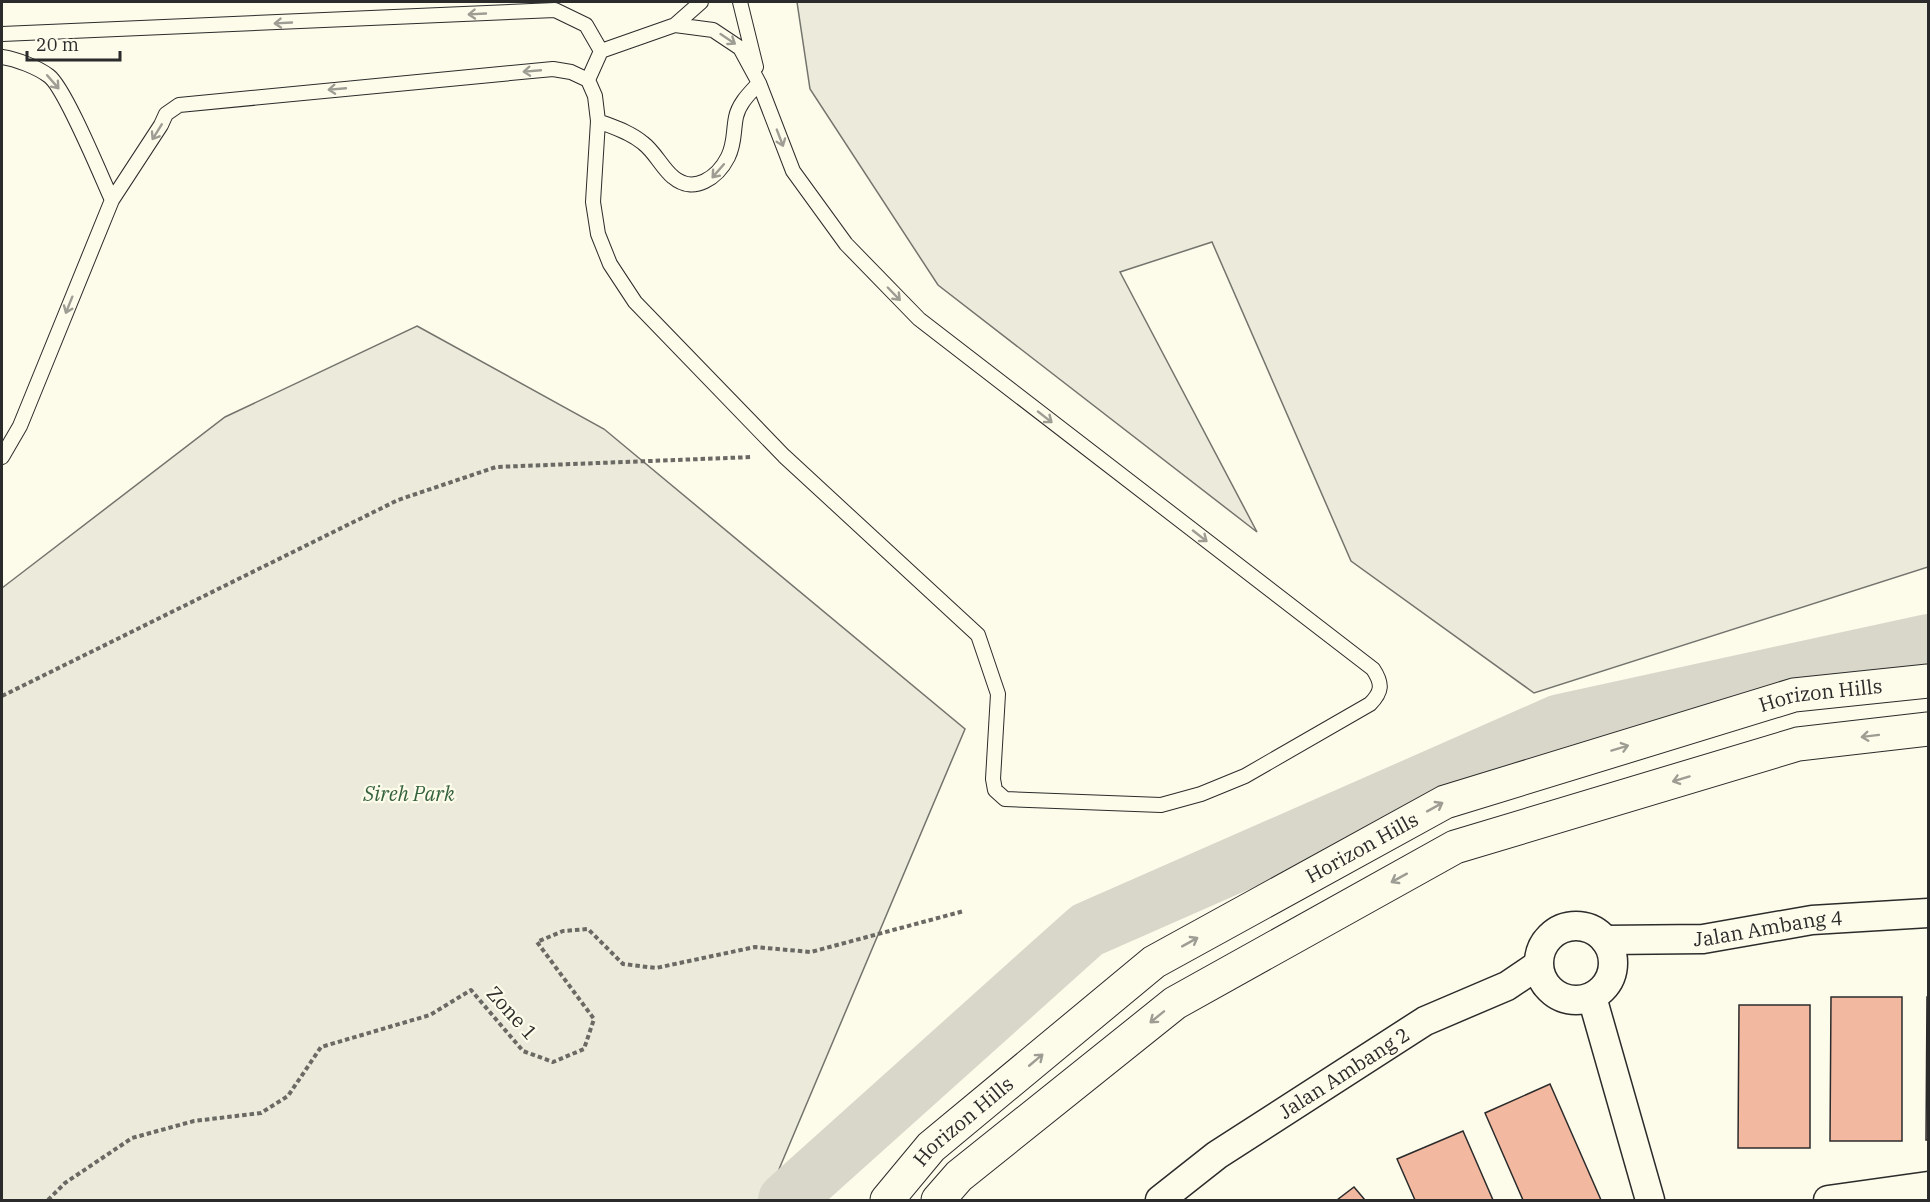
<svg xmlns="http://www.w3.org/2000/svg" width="1930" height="1202" viewBox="0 0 1930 1202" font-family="'IBM Plex Serif',serif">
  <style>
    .green { fill: #ecebdb; stroke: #74746e; stroke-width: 1.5 }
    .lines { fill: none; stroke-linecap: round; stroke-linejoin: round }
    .river { stroke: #d8d7c9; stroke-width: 56 }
    .building { fill: #f2b8a0; stroke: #2b2b2b; stroke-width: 1.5 }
    .lane-casing { stroke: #2b2b2b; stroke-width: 16 }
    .street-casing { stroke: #2b2b2b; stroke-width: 31 }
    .secondary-casing { stroke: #2b2b2b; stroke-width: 35 }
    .path { stroke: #6a6964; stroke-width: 4; stroke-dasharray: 4.5 3; stroke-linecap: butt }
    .lane { stroke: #fdfbea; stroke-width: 14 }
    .street { stroke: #fdfbea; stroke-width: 28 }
    .secondary { stroke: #fdfbea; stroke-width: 33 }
    .oneway { stroke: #9e9d94 }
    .labels { text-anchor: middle; stroke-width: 4.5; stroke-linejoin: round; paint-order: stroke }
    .street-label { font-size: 20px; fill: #2b2b2b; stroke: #fdfbea }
    .park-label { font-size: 20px; font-style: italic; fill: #34623c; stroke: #fdfbea }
  </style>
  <rect width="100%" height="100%" fill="#fdfbea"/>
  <path class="green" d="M797 2H1928V567L1534 693 1351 561 1212 242 1120 272 1257 532 938 285 810 89Z
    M417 326 604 429 965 729 766 1200H2V588L225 417Z"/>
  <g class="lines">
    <path class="river" d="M786 1200 1087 930 1560 722 1928 642"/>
  </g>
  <path class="building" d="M1831 997H1902V1141H1830Z
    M1927 997H1928V1140H1926Z
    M1739 1005H1810V1148H1738Z
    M1550 1084 1601 1200H1523L1485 1113Z
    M1463 1131 1493 1200H1415L1397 1159Z
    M1354 1187 1365 1200H1337Z"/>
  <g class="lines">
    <g class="lane-casing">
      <path id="lane" d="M740 2 756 67
        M2 34 555 10 586 25 601 51
        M601 51 588 80 595 96 598 121 593 202 598 234 610 264 635 302 784 456 978 635 998 694 993 779 995 790 1005 799 1161 805 1201 794 1245 776 1370 704C1382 692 1383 684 1373 669L919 319 846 244 793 171 759 83 740 48 713 30 675 25
        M601 51 675 25 701 2
        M2 57C16 59 37 67 49 76 65 88 101 176 112 200
        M598 121C613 127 630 132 643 143 655 152 662 168 673 177 694 195 718 177 728 157 735 143 733 132 736 117 739 103 750 93 759 83
        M2 457 20 426 112 200 161 125 166 114 179 105 553 69 571 72 588 80"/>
    </g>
    <g class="street-casing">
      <g id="street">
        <circle cx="1576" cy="963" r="37"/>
        <path id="s1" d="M1605 940 1703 939 1812 920 1928 913"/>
        <path d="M1592 997 1650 1200"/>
        <path id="s2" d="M1160 1200 1217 1155 1425 1021 1507 986 1538 965"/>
        <path d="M1828 1200 1928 1186"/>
      </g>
    </g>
    <g class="secondary-casing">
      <g id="secondary">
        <path id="s3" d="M887 1200 931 1147 1154 962 1445 802 1794 695 1928 681"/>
        <path d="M938 1200 959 1176 1175 1003 1455 847 1798 744 1928 729"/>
      </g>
    </g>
    <path class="path" d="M2 696 398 500 496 467 753 457
      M48 1200 65 1183 132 1138 194 1121 261 1113 288 1096 321 1047 430 1015 471 990 523 1051 553 1062 584 1049 594 1019 537 942 563 931 588 929 623 964 656 968 755 947 811 952 964 911"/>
    <use href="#lane" class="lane"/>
    <use href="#street" class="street"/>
    <use href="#secondary" class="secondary"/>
  </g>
  <defs><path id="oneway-shaft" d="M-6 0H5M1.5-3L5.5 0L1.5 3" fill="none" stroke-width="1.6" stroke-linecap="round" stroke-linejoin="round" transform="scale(1.5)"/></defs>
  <g class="oneway">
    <use href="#oneway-shaft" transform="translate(477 14) rotate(177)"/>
    <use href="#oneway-shaft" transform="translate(283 23) rotate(177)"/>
    <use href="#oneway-shaft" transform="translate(728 39) rotate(34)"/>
    <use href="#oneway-shaft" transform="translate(532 71) rotate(175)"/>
    <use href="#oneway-shaft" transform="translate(53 82) rotate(49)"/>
    <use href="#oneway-shaft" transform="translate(337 89) rotate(175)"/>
    <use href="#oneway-shaft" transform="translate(157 132) rotate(122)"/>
    <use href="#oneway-shaft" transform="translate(780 138) rotate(69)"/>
    <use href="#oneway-shaft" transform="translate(718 171) rotate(131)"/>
    <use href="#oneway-shaft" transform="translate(894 294) rotate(46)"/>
    <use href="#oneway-shaft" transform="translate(69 305) rotate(112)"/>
    <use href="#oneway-shaft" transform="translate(1045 417) rotate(38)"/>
    <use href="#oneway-shaft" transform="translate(1200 536) rotate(38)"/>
    <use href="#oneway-shaft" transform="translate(1870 736) rotate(173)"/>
    <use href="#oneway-shaft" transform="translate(1620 748) rotate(-17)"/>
    <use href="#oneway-shaft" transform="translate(1681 779) rotate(163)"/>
    <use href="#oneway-shaft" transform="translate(1435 807) rotate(-29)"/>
    <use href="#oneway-shaft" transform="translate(1399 878) rotate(151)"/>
    <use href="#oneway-shaft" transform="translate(1190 942) rotate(-29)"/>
    <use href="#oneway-shaft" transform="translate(1157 1017) rotate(141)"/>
    <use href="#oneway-shaft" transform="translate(1036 1060) rotate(-40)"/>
  </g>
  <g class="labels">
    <g class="street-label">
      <text dy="7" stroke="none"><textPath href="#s3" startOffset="1082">Horizon Hills</textPath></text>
      <text dy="7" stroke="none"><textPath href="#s3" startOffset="596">Horizon Hills</textPath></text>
      <text dy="7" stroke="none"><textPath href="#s1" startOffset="164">Jalan Ambang 4</textPath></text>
      <text transform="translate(512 1013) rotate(48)" y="7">Zone 1</text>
      <text dy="7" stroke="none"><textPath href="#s2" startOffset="224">Jalan Ambang 2</textPath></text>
      <text dy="7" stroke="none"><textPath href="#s3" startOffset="110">Horizon Hills</textPath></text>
    </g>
    <g class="park-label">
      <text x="409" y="801">Sireh Park</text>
    </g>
  </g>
  <rect width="1930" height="1202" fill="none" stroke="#2b2b2b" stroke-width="6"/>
  <path d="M27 51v9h93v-9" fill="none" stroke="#2b2b2b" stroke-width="3"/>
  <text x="36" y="51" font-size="18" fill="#2b2b2b" stroke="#fdfbea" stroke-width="4.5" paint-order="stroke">20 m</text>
</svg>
